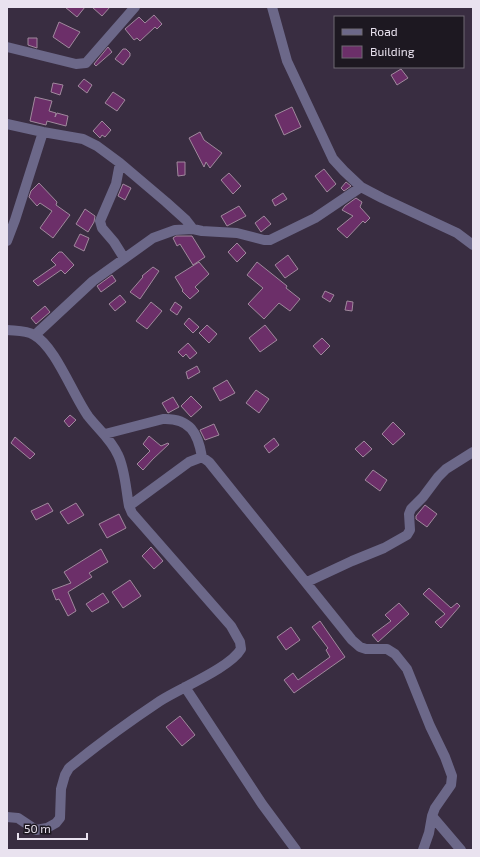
<svg xmlns="http://www.w3.org/2000/svg" width="480" height="857" viewBox="0 0 480 857" font-family="'Exo 2',sans-serif">
  <style>
    .building { fill: #6c2f69; stroke: #a0899d }
    .lines { fill: none; stroke-linecap: round; stroke-linejoin: round }
    .minor { stroke: #6c6889; stroke-width: 10 }
  </style>
  <rect width="100%" height="100%" fill="#392d41"/>
  <path class="building" d="M65 7H85L77 17Z
    M92 7H110L102 16Z
    M154 15 162 24 157 29 155 27 140 41 137 38 134 40 125 29 139 17 145 23Z
    M59 22 80 32 69 48 53 37Z
    M28 38H37V48L28 45Z
    M108 47 112 52 96 66 94 64Z
    M123 49H126L130 53V56L123 65 115 59Z
    M401 69 408 78 397 85 391 75Z
    M84 79 92 85 87 93 78 86Z
    M53 83 63 85 60 95 51 92Z
    M113 92 125 100 117 111 105 103Z
    M35 97 52 101 49 111 56 113 55 117 57 113 68 116 66 126 47 121 46 125 30 121Z
    M292 107 301 127 284 135 275 115Z
    M102 121 111 130 105 137 102 135 100 138 93 131Z
    M200 132 204 140 222 153 210 168 206 162 204 167 189 138Z
    M177 162H185V175L178 176Z
    M324 169 336 184 327 192 315 176Z
    M229 173 241 186 233 194 221 180Z
    M346 182 351 186 344 191 341 188Z
    M39 183 57 202 56 205 70 215 53 238 40 228 52 211 40 203 37 206 29 197 31 191Z
    M123 184 131 188 125 200 118 196Z
    M283 193 287 199 275 206 272 200Z
    M356 198 362 202 360 207 370 218 365 223 363 221 347 238 337 229 353 216 342 210 345 206Z
    M239 206 246 216 227 226 221 216Z
    M85 209 95 216 94 222 88 232 76 224Z
    M264 216 271 224 261 232 255 223Z
    M80 234 89 238 84 251 74 246Z
    M176 236H192L205 257 193 265 180 244 177 246 173 238Z
    M237 243 246 253 237 262 228 252Z
    M59 252H62L74 265 65 274 61 270 38 286 33 281 56 265 51 260Z
    M288 255 298 269 285 278 275 265Z
    M199 262 209 274 195 287 199 291 190 299 182 291 183 290 175 277Z
    M257 262 287 286 286 288 300 299 290 311 279 303 264 319 248 304 263 288 247 275Z
    M153 267 159 271 140 299 130 292 143 277 142 276Z
    M112 275 116 281 101 292 97 286Z
    M325 291 334 295 330 302 322 297Z
    M120 295 126 302 115 311 109 304Z
    M347 301 353 302 352 311 345 310Z
    M151 302 162 311 147 329 136 321Z
    M175 302 182 307 177 315 170 310Z
    M45 306 50 312 36 324 31 318Z
    M189 318 199 327 193 333 184 324Z
    M207 325 217 334 209 343 199 333Z
    M265 325 277 340 260 352 249 338Z
    M322 338 330 346 321 355 313 346Z
    M188 343 197 353 190 359 186 354 183 357 178 352Z
    M197 366 200 372 188 379 186 372Z
    M227 380 235 393 220 401 213 388Z
    M256 390 269 399 259 413 246 403Z
    M191 396 202 407 191 417 181 406Z
    M173 397 179 407 168 413 162 403Z
    M70 415 76 420 69 427 64 421Z
    M393 422 405 434 393 445 382 434Z
    M214 424 219 435 205 440 200 430Z
    M149 436 161 446 168 443 169 444 153 459 143 470 137 464 150 451 143 444Z
    M15 437 35 454 30 459 11 443Z
    M274 438 279 445 269 453 264 446Z
    M364 441 372 449 363 457 355 449Z
    M373 470 387 480 380 491 365 480Z
    M48 503 53 511 36 520 31 511Z
    M76 503 84 515 68 524 60 512Z
    M425 505 437 514 427 527 416 519V516Z
    M119 514 126 528 107 538 99 524Z
    M151 547 163 561 154 569 142 556Z
    M101 549 108 562 89 573 92 577 68 592 76 611 68 616 59 599 56 600 52 590 71 583 64 572Z
    M130 580 141 596 123 608 112 592Z
    M429 588 451 608 457 603 460 606 441 628 435 622 445 614 423 594Z
    M103 593 109 602 92 612 86 604Z
    M399 603 409 614 378 642 372 635 391 621 385 615Z
    M320 621 345 657 294 693 284 680 293 673 298 680 330 657 326 650 328 648 312 627Z
    M291 627 300 640 286 650 277 637Z
    M180 716 195 735 182 746 166 727Z"/>
  <g class="lines">
    <path class="minor" d="M272 7 287 61 333 159 344 171 361 187 382 198 457 233 473 245
      M7 47 76 64 86 63 135 7
      M7 124 43 132 83 139 97 146 120 163 166 202 186 220 193 229
      M120 163 116 184 100 221 102 228 114 242 124 258
      M7 241 15 220 43 132
      M7 330C16 331 26 330 34 335 55 346 73 395 88 416 98 429 111 439 118 455 125 469 126 490 129 506L132 513 231 626 240 642 241 649C230 668 180 688 160 701 130 721 97 745 69 768L65 775 61 789 60 818 56 823 47 828 36 830 18 818 7 817
      M35 335 93 281 153 238 175 230 193 229 202 231 237 233 264 240H270L315 218 361 187
      M105 434 163 419C190 418 198 433 202 457
      M129 506 189 462 202 457 209 462 352 640 360 647 366 649H387L395 654 407 669 430 726 445 757 452 776 451 785 435 808 432 816 429 833 423 850
      M307 582 352 561 384 548 407 535 410 530 409 514 411 509 423 497 438 477 446 469 473 452
      M185 687 262 804 296 850
      M432 816 461 850"/>
  </g>
  <rect width="480" height="857" fill="none" stroke="#e9e2ef" stroke-width="16"/>
  <rect x="334" y="16" width="130" height="52" fill="#1d1821" stroke="#6f6973"/>
  <rect x="342" y="29" width="20" height="6" fill="#6c6889" stroke="#6f6973"/>
  <text x="370" y="36" font-size="12" fill="#e9e2ef">Road</text>
  <rect x="342" y="46" width="20" height="12" fill="#6c2f69" stroke="#6f6973"/>
  <text x="370" y="56" font-size="12" fill="#e9e2ef">Building</text>
  <path d="M18 833v6h69v-6" fill="none" stroke="#e9e2ef" stroke-width="2"/>
  <text x="24" y="833" font-size="12" fill="#e9e2ef" stroke="#1d1821" stroke-width="3" paint-order="stroke">50 m</text>
</svg>
